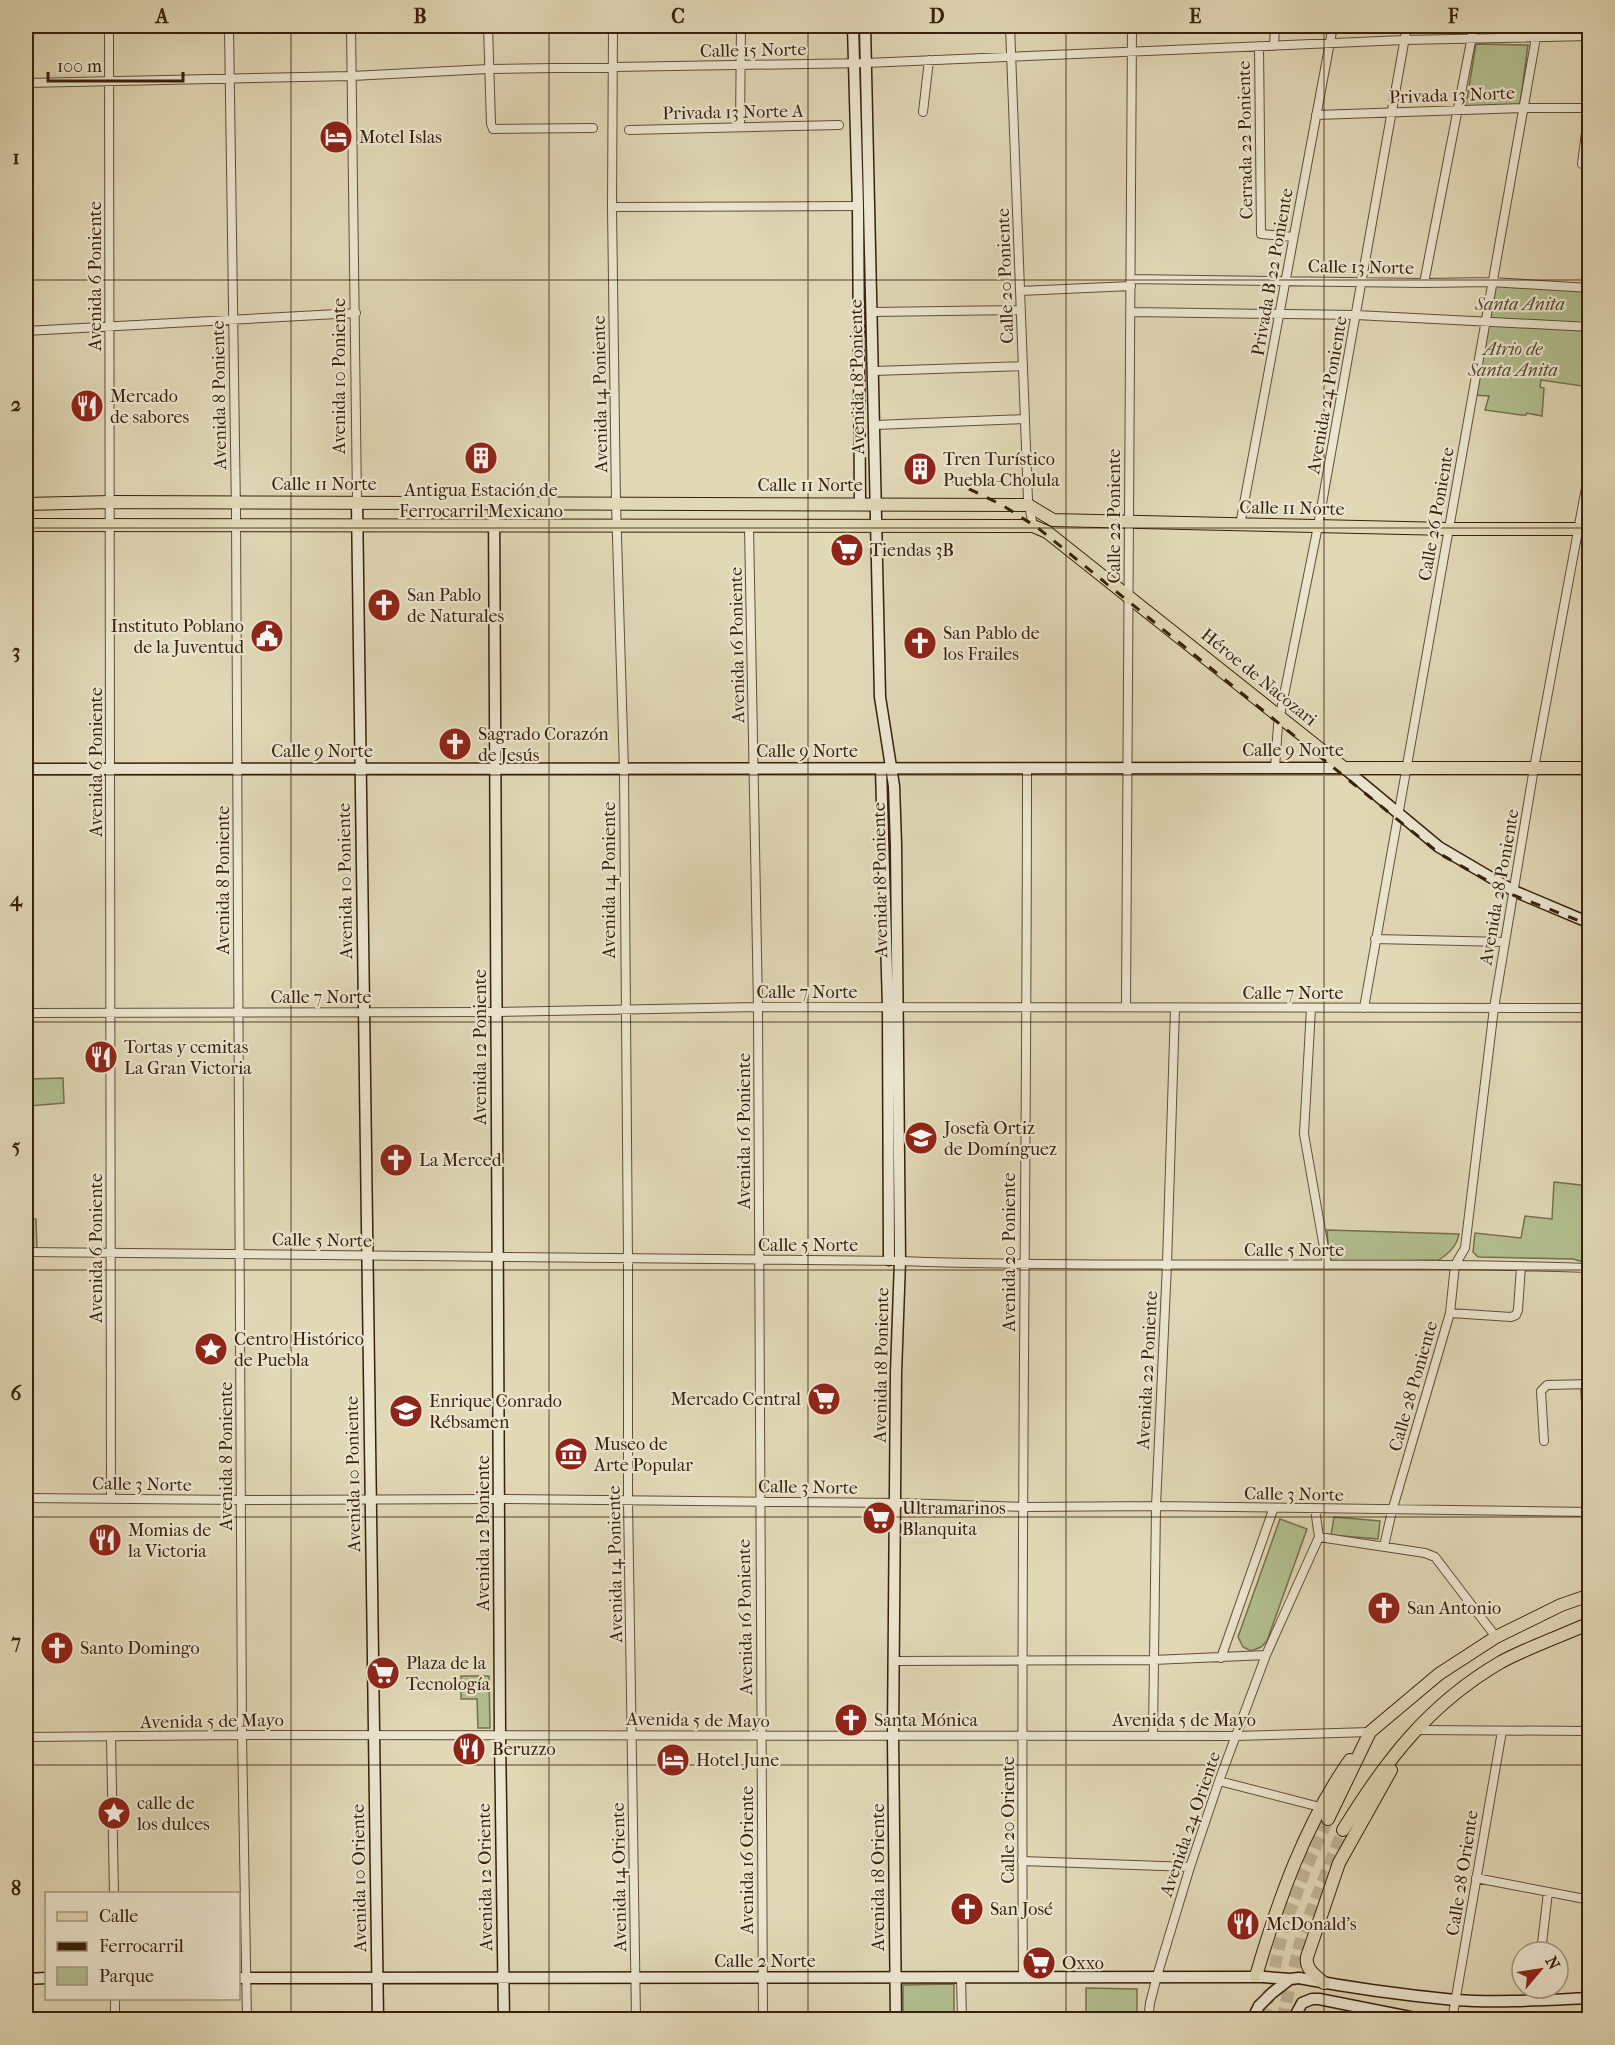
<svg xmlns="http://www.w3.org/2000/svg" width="1615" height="2045" viewBox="0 0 1615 2045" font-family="'IM FELL French Canon',serif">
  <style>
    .green { fill: #b2bf8f; stroke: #75704d; stroke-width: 1.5 }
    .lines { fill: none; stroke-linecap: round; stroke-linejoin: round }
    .primary-tunnel { stroke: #bfb394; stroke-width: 12; stroke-dasharray: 12 6; stroke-linecap: butt }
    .street-casing { stroke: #624e36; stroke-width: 10 }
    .secondary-casing { stroke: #38200b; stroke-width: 13 }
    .primary-casing { stroke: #38200b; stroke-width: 14 }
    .street { stroke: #ece6d0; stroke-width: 8 }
    .secondary { stroke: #ece6d0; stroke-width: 10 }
    .primary { stroke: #e1d8b6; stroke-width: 12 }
    .rail { stroke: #38200b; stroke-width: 3; stroke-dasharray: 10 10; stroke-linecap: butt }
    .secondary-bridge-casing { stroke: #38200b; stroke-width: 13; stroke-linecap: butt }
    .secondary-bridge { stroke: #ece6d0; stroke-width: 10 }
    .grid { fill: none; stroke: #38200b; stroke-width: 1.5; stroke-opacity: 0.55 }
    .labels { text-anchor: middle; stroke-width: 4.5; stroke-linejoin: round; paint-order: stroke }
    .street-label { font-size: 18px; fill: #38200b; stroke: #ece6d0 }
    .poi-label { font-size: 18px; fill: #38200b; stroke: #ece6d0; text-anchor: start }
    .park-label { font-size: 18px; font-style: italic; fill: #56482c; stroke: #ece6d0 }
    .neatline { fill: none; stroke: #38200b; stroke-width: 2 }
    .grid-label { font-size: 20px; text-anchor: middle; font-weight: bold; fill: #38200b }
  </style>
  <rect width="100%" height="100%" fill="#e1d8b6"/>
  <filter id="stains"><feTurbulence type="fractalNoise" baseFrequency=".00333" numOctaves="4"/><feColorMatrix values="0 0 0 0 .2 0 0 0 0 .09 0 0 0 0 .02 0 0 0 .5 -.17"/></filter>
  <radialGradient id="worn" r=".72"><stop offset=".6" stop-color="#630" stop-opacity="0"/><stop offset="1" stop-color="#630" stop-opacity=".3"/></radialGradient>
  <path class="green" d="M1476 44 1528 45 1520 104 1518 105 1469 108 1466 105Z
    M1491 282 1589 288V387L1541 380 1540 387 1544 388 1542 416 1527 413 1526 415H1521L1485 410 1489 396 1472 395Z
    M63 1078 64 1103 29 1106 28 1079Z
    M1554 1182 1589 1186 1590 1259 1587 1263 1573 1259 1478 1257 1473 1252 1475 1233 1521 1238 1525 1216 1552 1219Z
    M26 1219H36L37 1250H26Z
    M1327 1230 1459 1234C1457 1246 1449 1253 1439 1260L1335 1262 1329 1258Z
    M1334 1517 1380 1521 1378 1539 1331 1535Z
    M1280 1519 1307 1529 1267 1641 1261 1647 1251 1651 1243 1647 1238 1637Z
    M461 1676H489L490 1728H478L477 1699H461Z
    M954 1984V2019H903V1985Z
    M1086 1988 1137 1989V2016H1086Z"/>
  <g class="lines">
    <path class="primary-tunnel" d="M1263 2020 1283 1930 1305 1871 1328 1819
      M1282 2020 1302 1934 1343 1830"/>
    <g class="street-casing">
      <path id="street" d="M109 26 111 1499
        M229 26 236 514 242 1735 247 2020
        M351 26 357 502
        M488 26 491 124 493 129 593 128
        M613 26 612 207 616 503 624 770 628 1262V1500L636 2020
        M1010 26 1028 500 1033 526
        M1259 46 1261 234 1293 237
        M1274 46 1275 26
        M26 83 352 76 488 69 866 63 1404 40 1590 36
        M923 112 929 60
        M1316 115 1523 108H1590
        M740 127 741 26
        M629 130 839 125
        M1582 164 1589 108
        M612 207 858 206
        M1131 279 1424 283 1491 282 1590 288
        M1424 283 1474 26
        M1020 291 1131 286
        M872 312 1021 310
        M1131 312 1356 315 1590 327
        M26 331 356 313
        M874 371 1023 366
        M875 425 1025 419
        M1240 525 1333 26
        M749 526 758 1007 763 2020
        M1275 768 1278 725 1318 526 1407 26
        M1375 939 1505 942
        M1126 1007 1132 26
        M1311 1008 1304 1134 1327 1265
        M1364 1008 1538 26
        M26 1013 497 1012 758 1007 1590 1008
        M26 1252 900 1261C1130 1269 1360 1260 1590 1268
        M1450 1313 1511 1317 1516 1315 1518 1310 1521 1266
        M1585 1384 1588 1441
        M1544 1441 1541 1391 1547 1385 1590 1384
        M26 1498 241 1500 500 1499 898 1503 1024 1507 1156 1506 1590 1512
        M1319 1537 1425 1553 1435 1557 1496 1637
        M1384 1546 1392 1511 1450 1313 1455 1265 1465 1248 1494 1008 1534 768 1590 466
        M1221 1658 1273 1510
        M894 1661 1153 1660 1266 1655
        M1417 1730 1590 1731
        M1153 1734 1156 1506 1167 1264 1175 1008
        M26 1737 242 1735 1236 1736 1370 1732
        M111 1737 114 1894
        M1219 1781 1320 1807
        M1022 1861 1190 1867
        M1476 1878 1590 1900
        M1541 1952 1548 1892
        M961 1977 962 2020
        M1023 1977C1020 1574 1027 1172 1027 769
        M115 1998V2020
        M1534 2000 1536 1988
        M1148 2020 1150 2003 1157 1976 1190 1867 1219 1781 1266 1655 1319 1537 1315 1509
        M1452 2020 1502 1731"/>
    </g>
    <g class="secondary-casing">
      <path id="secondary" d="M853 26 858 206 860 504
        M865 26 880 697 894 786 896 845 900 1261 896 1373 893 1735 896 2020
        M357 502 378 2020
        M494 503 500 1735 504 2020
        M26 769 1344 768 1439 847 1514 891 1590 923
        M881 769 888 1007 889 1260
        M238 1978 1264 1977
        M1299 1978C1351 1988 1403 1995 1455 2000 1499 2003 1545 2000 1590 1998
        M26 1979 46 1978
        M1252 2020 1259 2006
        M1293 2020 1302 2003 1312 1999H1319L1425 2020"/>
    </g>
    <g class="primary-casing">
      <path id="primary" d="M26 504 111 502 1028 505 1053 520 1449 529H1590
        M26 525 1033 526 1047 532 1344 768H1590
        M1328 1819 1370 1732 1439 1674 1496 1637 1561 1605 1590 1595
        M1343 1830C1386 1760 1429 1704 1501 1662 1529 1647 1561 1636 1590 1623
        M1256 1976C1278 1901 1305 1824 1350 1760
        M1324 1983C1315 1975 1305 1969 1307 1957L1339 1863 1391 1770"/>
    </g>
    <use href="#street" class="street"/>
    <use href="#secondary" class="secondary"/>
    <use href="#primary" class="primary"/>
    <path class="rail" d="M951 480 1002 505 1038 528 1440 854 1513 895 1590 925"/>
    <g class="secondary-bridge-casing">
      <path id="secondary-bridge" d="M1264 1977 1290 1979 1299 1978
        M1259 2006 1272 1993 1290 1979"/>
    </g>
    <use href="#secondary-bridge" class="secondary-bridge"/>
  </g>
  <path class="grid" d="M291 26V2020M549 26V2020M808 26V2020M1066 26V2020M1324 26V2020M26 280H1590M26 528H1590M26 775H1590M26 1022H1590M26 1270H1590M26 1517H1590M26 1765H1590"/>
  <defs>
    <g id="hotel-disc" transform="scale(1.725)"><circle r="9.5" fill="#8f2418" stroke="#ece6d0"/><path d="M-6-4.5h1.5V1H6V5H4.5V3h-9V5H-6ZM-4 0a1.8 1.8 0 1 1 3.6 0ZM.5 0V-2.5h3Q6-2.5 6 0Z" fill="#fff"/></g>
    <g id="restaurant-disc" transform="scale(1.725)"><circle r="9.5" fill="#8f2418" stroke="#ece6d0"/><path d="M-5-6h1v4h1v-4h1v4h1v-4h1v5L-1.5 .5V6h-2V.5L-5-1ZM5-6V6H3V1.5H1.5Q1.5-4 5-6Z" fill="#fff"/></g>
    <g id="building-disc" transform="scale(1.725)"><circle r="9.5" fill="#8f2418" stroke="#ece6d0"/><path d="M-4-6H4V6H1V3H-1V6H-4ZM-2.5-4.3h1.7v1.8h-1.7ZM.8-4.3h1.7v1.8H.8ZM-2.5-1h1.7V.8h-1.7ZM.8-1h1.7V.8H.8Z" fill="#fff"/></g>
    <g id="supermarket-disc" transform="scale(1.725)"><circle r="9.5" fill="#8f2418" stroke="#ece6d0"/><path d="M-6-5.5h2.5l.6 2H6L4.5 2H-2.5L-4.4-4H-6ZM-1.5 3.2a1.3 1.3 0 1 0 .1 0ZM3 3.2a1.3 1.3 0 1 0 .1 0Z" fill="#fff"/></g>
    <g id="church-disc" transform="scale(1.725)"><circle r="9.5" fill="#8f2418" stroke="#ece6d0"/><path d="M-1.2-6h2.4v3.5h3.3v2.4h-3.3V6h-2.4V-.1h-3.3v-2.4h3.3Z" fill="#fff"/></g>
    <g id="civic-disc" transform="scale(1.725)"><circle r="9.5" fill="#8f2418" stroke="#ece6d0"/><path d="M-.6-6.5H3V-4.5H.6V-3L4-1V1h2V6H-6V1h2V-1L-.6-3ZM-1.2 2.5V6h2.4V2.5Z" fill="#fff"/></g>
    <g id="school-disc" transform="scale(1.725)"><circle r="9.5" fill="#8f2418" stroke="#ece6d0"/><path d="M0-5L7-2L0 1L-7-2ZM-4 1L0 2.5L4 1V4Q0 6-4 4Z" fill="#fff"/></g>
    <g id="sight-disc" transform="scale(1.725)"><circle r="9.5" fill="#8f2418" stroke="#ece6d0"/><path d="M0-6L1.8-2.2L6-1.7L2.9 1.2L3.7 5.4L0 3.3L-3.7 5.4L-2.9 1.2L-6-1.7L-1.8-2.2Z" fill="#fff"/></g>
    <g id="museum-disc" transform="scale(1.725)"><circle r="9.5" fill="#8f2418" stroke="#ece6d0"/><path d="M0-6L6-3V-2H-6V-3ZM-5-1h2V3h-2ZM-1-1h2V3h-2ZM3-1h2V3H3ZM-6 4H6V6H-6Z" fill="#fff"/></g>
  </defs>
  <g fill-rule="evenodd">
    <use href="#hotel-disc" x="336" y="137"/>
    <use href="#restaurant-disc" x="87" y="406"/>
    <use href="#building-disc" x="481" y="458"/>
    <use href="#building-disc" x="920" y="469"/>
    <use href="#supermarket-disc" x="847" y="550"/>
    <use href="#church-disc" x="384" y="605"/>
    <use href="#civic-disc" x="267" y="636"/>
    <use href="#church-disc" x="920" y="643"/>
    <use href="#church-disc" x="455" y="744"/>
    <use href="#restaurant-disc" x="101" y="1057"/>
    <use href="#school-disc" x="921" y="1138"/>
    <use href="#church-disc" x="396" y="1160"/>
    <use href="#sight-disc" x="211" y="1349"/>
    <use href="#supermarket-disc" x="824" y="1399"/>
    <use href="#school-disc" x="406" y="1411"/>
    <use href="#museum-disc" x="571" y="1454"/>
    <use href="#supermarket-disc" x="879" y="1518"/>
    <use href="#restaurant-disc" x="105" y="1540"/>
    <use href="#church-disc" x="1384" y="1608"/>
    <use href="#church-disc" x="57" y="1648"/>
    <use href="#supermarket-disc" x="383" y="1673"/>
    <use href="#church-disc" x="851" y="1720"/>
    <use href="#restaurant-disc" x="469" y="1749"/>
    <use href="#hotel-disc" x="673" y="1760"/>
    <use href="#sight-disc" x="114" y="1813"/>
    <use href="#church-disc" x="967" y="1909"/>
    <use href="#restaurant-disc" x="1243" y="1924"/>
    <use href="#supermarket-disc" x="1039" y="1963"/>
  </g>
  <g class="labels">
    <g class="street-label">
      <text transform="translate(753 50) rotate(-1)" y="6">Calle 15 Norte</text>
      <text transform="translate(1452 95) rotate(-2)" y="6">Privada 13 Norte</text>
      <text transform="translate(733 112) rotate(-1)" y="6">Privada 13 Norte A</text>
      <text transform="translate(1245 140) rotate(-91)" y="6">Cerrada 22 Poniente</text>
      <text transform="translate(1361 267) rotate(1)" y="6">Calle 13 Norte</text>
      <text transform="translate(1272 272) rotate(-80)" y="6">Privada B 22 Poniente</text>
      <text transform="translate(95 276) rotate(-90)" y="6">Avenida 6 Poniente</text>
      <text transform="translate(1005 276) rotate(-92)" y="6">Calle 20 Poniente</text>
      <text transform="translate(339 376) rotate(-90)" y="6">Avenida 10 Poniente</text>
      <text transform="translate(857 377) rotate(-91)" y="6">Avenida 18 Poniente</text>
      <text transform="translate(600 394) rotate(-91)" y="6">Avenida 14 Poniente</text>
      <text transform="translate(219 395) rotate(-91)" y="6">Avenida 8 Poniente</text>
      <text transform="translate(1327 395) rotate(-80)" y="6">Avenida 24 Poniente</text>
      <text x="324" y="490">Calle 11 Norte</text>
      <text x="810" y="491">Calle 11 Norte</text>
      <text transform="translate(1292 508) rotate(1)" y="6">Calle 11 Norte</text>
      <text transform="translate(1436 514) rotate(-80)" y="6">Calle 26 Poniente</text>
      <text transform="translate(1114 516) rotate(-90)" y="6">Calle 22 Poniente</text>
      <text transform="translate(737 645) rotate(-91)" y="6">Avenida 16 Poniente</text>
      <text transform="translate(1259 677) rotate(39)" y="6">Héroe de Nacozari</text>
      <text x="1293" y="756">Calle 9 Norte</text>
      <text x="322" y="757">Calle 9 Norte</text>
      <text x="807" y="757">Calle 9 Norte</text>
      <text transform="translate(96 762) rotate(-90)" y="6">Avenida 6 Poniente</text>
      <text transform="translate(223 880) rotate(-90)" y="6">Avenida 8 Poniente</text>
      <text transform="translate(609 880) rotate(-90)" y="6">Avenida 14 Poniente</text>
      <text transform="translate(880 880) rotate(-91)" y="6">Avenida 18 Poniente</text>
      <text transform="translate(345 881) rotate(-91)" y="6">Avenida 10 Poniente</text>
      <text transform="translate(1499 887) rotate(-80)" y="6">Avenida 28 Poniente</text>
      <text x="807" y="998">Calle 7 Norte</text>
      <text x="1293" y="999">Calle 7 Norte</text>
      <text x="321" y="1003">Calle 7 Norte</text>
      <text transform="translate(480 1047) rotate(-90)" y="6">Avenida 12 Poniente</text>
      <text transform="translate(744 1131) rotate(-90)" y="6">Avenida 16 Poniente</text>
      <text transform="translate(322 1240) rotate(1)" y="6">Calle 5 Norte</text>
      <text x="808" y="1251">Calle 5 Norte</text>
      <text transform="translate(96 1248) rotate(-90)" y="6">Avenida 6 Poniente</text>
      <text x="1294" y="1256">Calle 5 Norte</text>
      <text transform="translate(1009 1252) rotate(-90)" y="6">Avenida 20 Poniente</text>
      <text transform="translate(881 1365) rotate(-89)" y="6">Avenida 18 Poniente</text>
      <text transform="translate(1147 1370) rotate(-87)" y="6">Avenida 22 Poniente</text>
      <text transform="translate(1413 1386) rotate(-74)" y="6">Calle 28 Poniente</text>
      <text transform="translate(226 1456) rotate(-90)" y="6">Avenida 8 Poniente</text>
      <text transform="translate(353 1474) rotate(-91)" y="6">Avenida 10 Poniente</text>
      <text transform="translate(142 1484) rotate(1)" y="6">Calle 3 Norte</text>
      <text transform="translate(808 1487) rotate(1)" y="6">Calle 3 Norte</text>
      <text transform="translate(1294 1494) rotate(1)" y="6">Calle 3 Norte</text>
      <text transform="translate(483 1533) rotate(-90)" y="6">Avenida 12 Poniente</text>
      <text transform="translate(615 1564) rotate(-91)" y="6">Avenida 14 Poniente</text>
      <text transform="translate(745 1617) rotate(-91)" y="6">Avenida 16 Poniente</text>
      <text transform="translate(698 1720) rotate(1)" y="6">Avenida 5 de Mayo</text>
      <text x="1184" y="1726">Avenida 5 de Mayo</text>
      <text transform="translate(212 1721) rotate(-1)" y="6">Avenida 5 de Mayo</text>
      <text transform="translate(1008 1820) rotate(-90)" y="6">Calle 20 Oriente</text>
      <text transform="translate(1190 1824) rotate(-71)" y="6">Avenida 24 Oriente</text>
      <text transform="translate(747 1860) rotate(-90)" y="6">Avenida 16 Oriente</text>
      <text transform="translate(1462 1873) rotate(-81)" y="6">Calle 28 Oriente</text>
      <text transform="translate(485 1877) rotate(-91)" y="6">Avenida 12 Oriente</text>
      <text transform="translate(619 1877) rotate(-91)" y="6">Avenida 14 Oriente</text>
      <text transform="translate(878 1877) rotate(-90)" y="6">Avenida 18 Oriente</text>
      <text transform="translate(359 1878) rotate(-91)" y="6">Avenida 10 Oriente</text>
      <text x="765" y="1967">Calle 2 Norte</text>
    </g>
    <g class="poi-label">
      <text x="359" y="143">Motel Islas</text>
      <text x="110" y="402">Mercado<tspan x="110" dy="21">de sabores</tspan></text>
      <text x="943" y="465">Tren Turístico<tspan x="943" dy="21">Puebla-Cholula</tspan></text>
      <text x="481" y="496" text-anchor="middle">Antigua Estación de<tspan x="481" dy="21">Ferrocarril Mexicano</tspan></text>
      <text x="870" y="556">Tiendas 3B</text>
      <text x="407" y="601">San Pablo<tspan x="407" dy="21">de Naturales</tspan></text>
      <text x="244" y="632" text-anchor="end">Instituto Poblano<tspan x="244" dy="21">de la Juventud</tspan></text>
      <text x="943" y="639">San Pablo de<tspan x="943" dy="21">los Frailes</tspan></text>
      <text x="478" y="740">Sagrado Corazón<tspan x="478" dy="21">de Jesús</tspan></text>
      <text x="124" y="1053">Tortas y cemitas<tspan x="124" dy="21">La Gran Victoria</tspan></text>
      <text x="944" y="1134">Josefa Ortiz<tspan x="944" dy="21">de Domínguez</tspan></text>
      <text x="419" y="1166">La Merced</text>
      <text x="234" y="1345">Centro Histórico<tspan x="234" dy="21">de Puebla</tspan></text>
      <text x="801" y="1405" text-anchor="end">Mercado Central</text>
      <text x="429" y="1407">Enrique Conrado<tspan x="429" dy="21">Rébsamen</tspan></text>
      <text x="594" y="1450">Museo de<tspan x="594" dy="21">Arte Popular</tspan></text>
      <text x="902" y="1514">Ultramarinos<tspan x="902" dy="21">Blanquita</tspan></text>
      <text x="128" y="1536">Momias de<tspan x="128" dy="21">la Victoria</tspan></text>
      <text x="1407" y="1614">San Antonio</text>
      <text x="80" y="1654">Santo Domingo</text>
      <text x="406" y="1669">Plaza de la<tspan x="406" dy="21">Tecnología</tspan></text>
      <text x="874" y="1726">Santa Mónica</text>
      <text x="492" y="1755">Beruzzo</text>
      <text x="696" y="1766">Hotel June</text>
      <text x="137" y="1809">calle de<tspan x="137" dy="21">los dulces</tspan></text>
      <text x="990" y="1915">San José</text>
      <text x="1266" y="1930">McDonald's</text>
      <text x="1062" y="1969">Oxxo</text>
    </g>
    <g class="park-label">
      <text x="1520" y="310">Santa Anita</text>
      <text x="1513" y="355">Atrio de<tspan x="1513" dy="21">Santa Anita</tspan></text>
    </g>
  </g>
  <rect width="1615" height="2045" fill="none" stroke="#e1d8b6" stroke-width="66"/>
  <rect x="45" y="1892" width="195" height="108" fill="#ece6d0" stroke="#a49781" stroke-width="1.5"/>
  <rect x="57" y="1912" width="30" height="9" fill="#e1d8b6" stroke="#a49781" stroke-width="1.5"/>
  <text x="99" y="1922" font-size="18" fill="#38200b">Calle</text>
  <rect x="57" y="1942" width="30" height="9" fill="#38200b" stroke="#a49781" stroke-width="1.5"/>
  <text x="99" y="1952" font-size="18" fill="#38200b">Ferrocarril</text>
  <rect x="57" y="1967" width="30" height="18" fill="#b2bf8f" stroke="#a49781" stroke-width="1.5"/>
  <text x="99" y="1982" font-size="18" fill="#38200b">Parque</text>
  <g transform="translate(1540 1970) rotate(61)"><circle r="28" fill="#ece6d0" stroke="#a49781" stroke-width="1.5"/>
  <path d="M0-4.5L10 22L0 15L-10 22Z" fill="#8f2418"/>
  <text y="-9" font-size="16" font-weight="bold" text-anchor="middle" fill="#38200b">N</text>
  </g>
  <path d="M48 72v9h135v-9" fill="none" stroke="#38200b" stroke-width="3"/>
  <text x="57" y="72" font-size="18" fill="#38200b" stroke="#ece6d0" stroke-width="4.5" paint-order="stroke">100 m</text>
  <rect x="33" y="33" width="1549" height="1979" class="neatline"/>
  <g class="grid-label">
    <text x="162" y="23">A</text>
    <text x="420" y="23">B</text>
    <text x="678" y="23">C</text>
    <text x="937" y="23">D</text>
    <text x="1195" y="23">E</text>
    <text x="1453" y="23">F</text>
    <text x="16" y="164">1</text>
    <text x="16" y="411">2</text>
    <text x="16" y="658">3</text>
    <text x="16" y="906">4</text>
    <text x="16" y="1153">5</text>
    <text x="16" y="1400">6</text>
    <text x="16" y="1648">7</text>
    <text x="16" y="1895">8</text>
  </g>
  <rect width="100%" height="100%" filter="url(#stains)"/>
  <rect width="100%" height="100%" fill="url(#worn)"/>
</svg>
